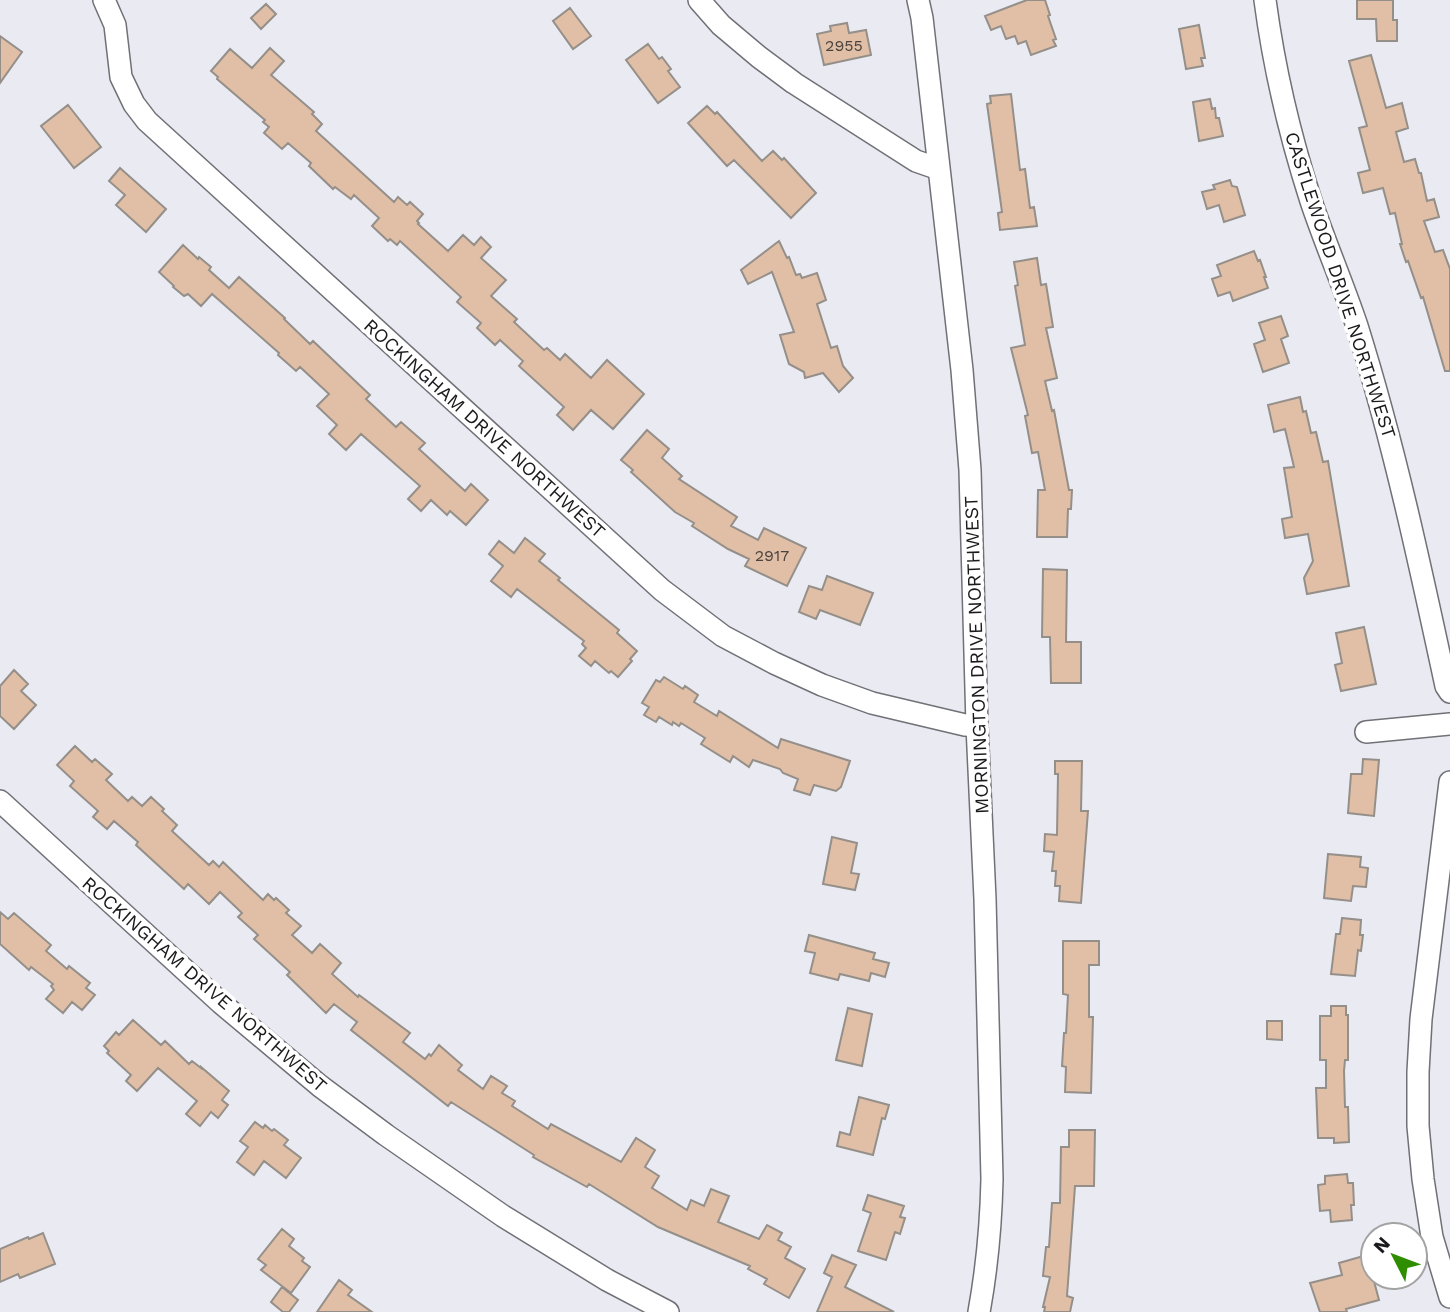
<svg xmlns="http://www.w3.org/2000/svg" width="1450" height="1312" viewBox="0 0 1450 1312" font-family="'Work Sans',sans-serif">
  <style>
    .building { fill: #e0bfa6; stroke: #958f8a; stroke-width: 2 }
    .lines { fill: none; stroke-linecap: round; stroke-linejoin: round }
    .street-casing { stroke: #707077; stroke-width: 24 }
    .street { stroke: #fff; stroke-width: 21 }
    .labels { text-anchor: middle; stroke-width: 7; stroke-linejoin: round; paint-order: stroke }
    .number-label { font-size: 16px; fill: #4c433e }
    .street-label { font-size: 19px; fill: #1a1a1c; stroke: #fff }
  </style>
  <rect width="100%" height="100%" fill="#eaeaf2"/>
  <path class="building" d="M1027 0H1045L1050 15 1048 16 1056 39 1053 40 1056 46 1031 55 1026 41 1018 44 1015 36 1006 39 1001 26 991 30 985 16Z
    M1357 0H1393V20H1397V41H1377L1376 19H1357Z
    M266 4 276 14 261 29 251 18Z
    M570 8 591 36 573 49 553 21Z
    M847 23 849 33 866 30 871 55 824 65 817 34 831 31 830 26Z
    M1199 25 1205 58H1201L1203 66 1186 69 1179 29Z
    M0 36 22 52 0 83Z
    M648 44 659 59 662 57 671 69 668 71 680 87 658 103 626 60Z
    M270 48 284 61 271 75 314 112 312 114 322 124 316 131 394 202 398 197 407 205 410 202 423 214 417 221 419 223 418 224 448 251 463 235 474 245 481 237 491 247 481 258 506 280 491 296 517 319 514 322 544 350 547 348 560 360 565 354 591 378 607 360 644 394 613 429 591 410 573 430 557 415 564 407 519 366 523 361 500 340 495 345 477 328 481 323 457 302 461 297 400 241 397 245 390 239 388 241 372 226 379 218 354 195 351 199 335 187 333 189 309 166 311 163 288 143 282 149 264 133 269 127 263 122 265 120 217 79 218 77 211 71 230 49 252 68Z
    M1371 55 1386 108 1402 103 1408 128 1396 132 1404 162 1415 159 1419 173H1421L1427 201 1434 199 1439 217 1424 221 1435 252 1443 250 1450 269V371H1445L1423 297 1421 298 1408 261 1406 262 1400 244H1402L1395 213 1390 214 1383 188 1363 193 1358 173 1370 170 1359 128 1367 126 1349 61Z
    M1011 94 1020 170 1025 169 1030 208 1034 207 1037 226 1000 230 998 213 1002 212 987 104 991 103 990 96Z
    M1210 99 1212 109 1215 108 1216 118H1219L1223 136 1199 141 1193 102Z
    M68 105 101 147 74 168 41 126Z
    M707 106 715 114 717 112 762 161 773 151 782 160 784 158 816 193 791 218 734 160 727 166 688 123Z
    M120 168 166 209 146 232 116 205 125 195 109 181Z
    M1230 180 1232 186 1237 187 1245 215 1224 222 1219 205 1207 209 1202 192 1215 189 1213 185Z
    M779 241 787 258 789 257 796 275 800 274 802 278 817 273 826 300 817 304 831 348 837 346 843 366 853 378 839 392 823 373 805 378 804 372 789 364 780 335 794 332 772 272 748 284 741 270Z
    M183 245 198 259 199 257 211 267 209 270 229 288 239 277 285 318 284 319 310 344 313 341 370 395 366 399 396 427 401 422 425 443 419 449 465 491 471 484 488 500 466 525 450 511 447 515 431 500 421 511 408 499 420 486 361 434 346 450 329 434 337 425 317 406 329 394 300 367 296 371 278 355 279 353 212 294 201 306 188 294 184 296 173 287 174 286 159 272Z
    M1254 251 1258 261 1260 260 1266 277H1264L1268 288 1233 301 1230 292 1218 296 1212 279 1221 276 1217 265Z
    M1037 258 1041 285 1046 284 1053 327 1046 328 1057 378 1045 381 1052 411 1054 410 1069 490H1072L1071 509H1068L1067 537H1037L1038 490H1045L1038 452 1032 453 1025 416 1028 415 1011 348 1025 345 1015 286 1018 285 1014 262Z
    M1281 316 1288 336 1281 339 1289 363 1263 372 1254 344 1265 340 1259 323Z
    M1300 397 1303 412 1306 411 1311 433 1316 432 1323 462 1328 461 1349 586 1307 594 1304 578 1313 561 1308 534 1285 538 1282 519 1292 517 1284 468 1294 467 1285 429 1274 432 1268 405Z
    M647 430 669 449 662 458 682 476 679 479 737 517 731 526 758 540 764 528 806 548 787 586 745 566 749 559 728 549 692 526 694 523 675 512 631 472 633 470 621 460Z
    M525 538 545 554 539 561 560 578 558 580 619 630 617 633 637 651 630 659 632 661 618 677 611 671 609 673 595 661 591 666 579 656 586 648 582 644 584 641 517 589 511 597 491 581 503 566 489 554 499 541 514 553Z
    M1043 569 1067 570 1066 642H1081V683H1051L1050 637H1042Z
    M827 576 873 593 860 625 820 610 816 619 799 612 809 586 822 590Z
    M1364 627 1376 684 1341 691 1335 665 1342 663 1336 633Z
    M14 670 28 684 21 691 36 705 14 729 0 716V686Z
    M664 677 683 689 685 686 698 695 694 702 717 716 719 711 778 748 781 739 850 761 841 787 836 791 814 785 810 795 794 790 798 779 783 773 780 769 753 760 749 767 733 756 730 762 701 744 705 738 681 723 679 726 673 722 672 725 659 717 656 722 644 715 649 707 642 703 656 680 660 682Z
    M75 746 92 762 95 759 112 774 106 780 128 801 132 797 142 806 151 797 164 809 162 811 177 825 172 831 209 865 213 861 219 867 223 862 263 900 268 894 274 900 276 898 289 910 286 913 301 926 292 935 312 953 320 944 341 963 332 974 358 997 359 995 410 1033 403 1042 425 1059 429 1054 431 1056 439 1045 462 1065 458 1070 483 1089 491 1076 507 1086 502 1093 515 1101 512 1106 548 1129 551 1124 621 1162 636 1138 655 1150 645 1167 659 1176 652 1188 687 1210 691 1200 704 1206 711 1189 729 1196 718 1222 759 1239 767 1225 782 1233 778 1240 791 1247 785 1258 805 1269 789 1298 764 1284 767 1279 748 1269 750 1266 658 1227 589 1184 587 1187 533 1157 534 1155 451 1102 448 1106 351 1030 357 1022 334 1004 326 1013 287 975 290 972 254 939 258 935 238 917 242 913 220 892 209 904 188 884 184 889 136 845 138 842 114 821 107 829 93 817 98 811 70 786 74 781 57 765Z
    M1363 759 1379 760 1374 816 1348 813 1351 774H1362Z
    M1055 761H1082L1081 811H1088L1081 903 1059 901 1060 886H1055L1056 871H1052L1054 852 1044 851 1045 834 1057 835 1058 774H1055Z
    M832 837 857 843 851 873 859 874 855 890 823 884Z
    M1328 854 1361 857 1360 867 1368 868 1366 887 1353 886 1351 901 1324 898Z
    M0 912 8 919 14 913 51 945 46 951 67 969 69 966 90 983 86 988 95 995 82 1010 72 1002 63 1013 46 999 54 990 51 986 53 984 31 967 29 970 0 944Z
    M1342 918 1361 920 1360 935H1363L1361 951 1358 950 1355 976 1331 974 1336 934H1340Z
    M809 935 875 953 873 959 889 963 885 977 871 973 869 981 840 974 838 980 810 973 815 953 805 951Z
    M1063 941H1099V965H1089V1017H1093L1091 1093 1065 1092 1066 1067 1062 1066 1064 1033H1066L1068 995 1063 994Z
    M1331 1006H1346V1015H1348V1060H1345L1344 1071 1345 1107H1348L1349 1142 1334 1143V1138H1318L1316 1088H1326V1060H1320V1016H1331Z
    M848 1008 872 1014 862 1066 836 1060Z
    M133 1020 161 1045 165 1041 189 1064 192 1061 201 1068V1067L229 1091 222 1100 228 1105 218 1118 211 1112 200 1126 186 1114 197 1101 158 1068 137 1091 126 1081 131 1075 107 1053 109 1051 104 1046 116 1032 119 1035Z
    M1267 1021H1282V1040L1267 1039Z
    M859 1097 889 1105 885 1119 882 1118 873 1155 837 1146 840 1132 850 1135Z
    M255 1122 263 1128 265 1125 272 1131 274 1129 288 1140 284 1145 301 1158 286 1178 264 1161 254 1175 237 1162 248 1147 240 1141Z
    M1069 1130H1095L1094 1186H1075L1067 1296 1073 1298 1070 1312H1044L1045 1307H1043L1050 1277 1043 1276 1046 1247H1049L1052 1203H1060L1061 1147H1069Z
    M1347 1174 1348 1183H1353L1354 1205H1351L1352 1220 1331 1222 1330 1210 1320 1211 1318 1185 1325 1184V1176Z
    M868 1195 904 1206 900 1217 905 1218 900 1234 895 1232 886 1260 858 1251 871 1213 863 1210Z
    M282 1229 294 1239 289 1246 304 1258 302 1261 310 1267 291 1293 261 1270 266 1265 258 1259Z
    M43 1233 55 1264 20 1278 18 1274 0 1282V1249L28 1237 29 1239Z
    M832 1255 856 1265 845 1287 894 1312H817L832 1277 824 1273Z
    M1367 1255 1379 1300 1346 1309 1347 1312H1320L1310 1283 1342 1275 1339 1263Z
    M339 1280 352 1290 348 1295 372 1312H317Z
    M282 1287 298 1300 289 1312H283L271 1302Z"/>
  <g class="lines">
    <g class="street-casing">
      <path id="street" d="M104 0 115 25 121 77 134 104 147 121 662 590 723 636 774 663 822 685 872 703 965 725 977 726
        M699 0 721 25 759 57 794 83 916 161 939 169
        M918 0 922 18 962 370 970 470 977 726 985 899 992 1179C991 1224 987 1268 979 1312
        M1265 0C1274 68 1290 136 1311 201 1325 243 1343 284 1357 326 1394 444 1420 565 1446 686L1450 692
        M1366 732 1450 724
        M1450 782 1421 1019 1418 1072V1126L1423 1179 1432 1237 1450 1297
        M0 801 221 1003 320 1086 386 1135 503 1216 607 1280 668 1312"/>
    </g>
    <use href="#street" class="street"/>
  </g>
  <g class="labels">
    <g class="number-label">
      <text x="844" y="51">2955</text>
      <text x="772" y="561">2917</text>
    </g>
    <g class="street-label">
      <text transform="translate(1341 285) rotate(72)" y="7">CASTLEWOOD DRIVE NORTHWEST</text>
      <text transform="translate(485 428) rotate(42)" y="7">ROCKINGHAM DRIVE NORTHWEST</text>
      <text transform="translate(976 655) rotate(-92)" y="7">MORNINGTON DRIVE NORTHWEST</text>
      <text transform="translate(205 984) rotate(41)" y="7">ROCKINGHAM DRIVE NORTHWEST</text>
    </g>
  </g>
  <g transform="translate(1394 1256) rotate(312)"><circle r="33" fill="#ffffff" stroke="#a3a3a4" stroke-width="2"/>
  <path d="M0-5L12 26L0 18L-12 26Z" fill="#2f8e00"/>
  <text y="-10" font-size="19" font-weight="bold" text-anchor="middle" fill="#1a1a1c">N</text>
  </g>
</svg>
